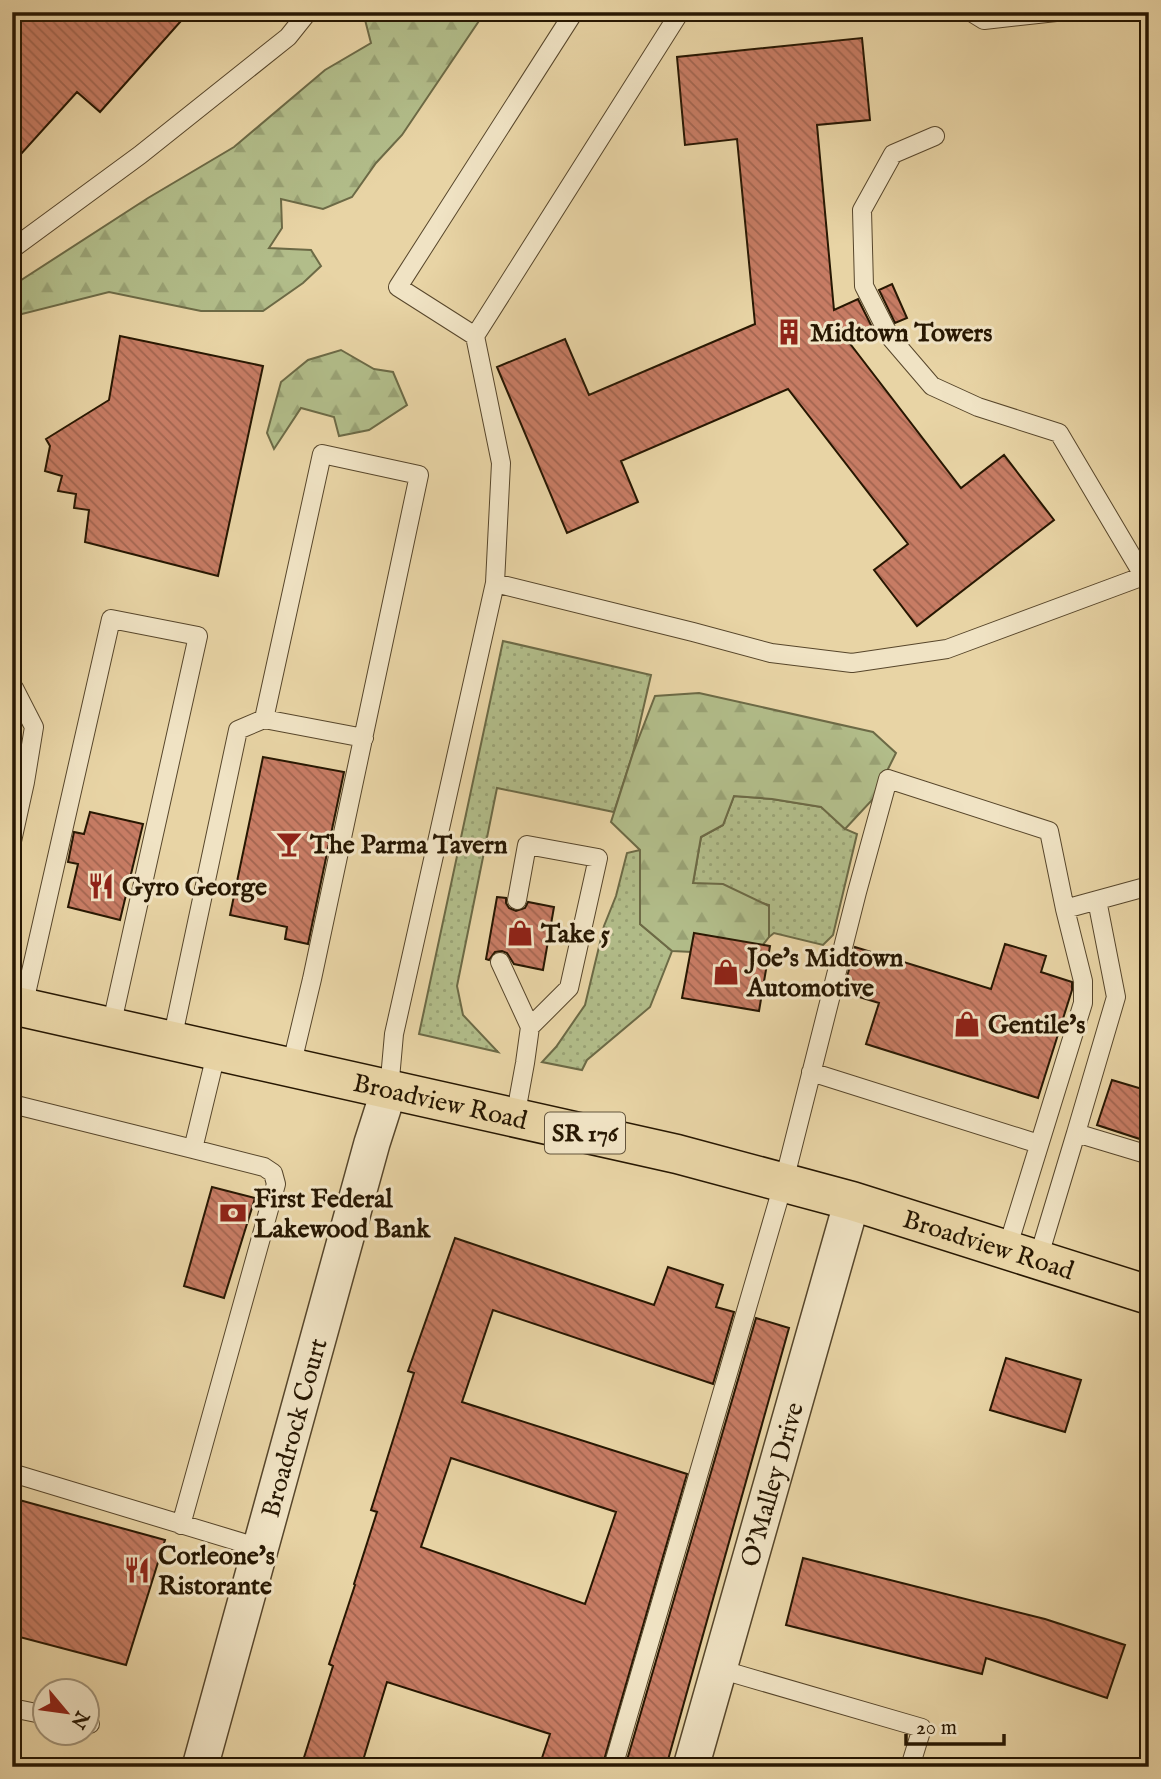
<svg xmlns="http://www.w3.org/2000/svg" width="1161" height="1779" viewBox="0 0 1161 1779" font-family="'IM FELL English',serif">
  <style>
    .grass { fill: url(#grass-dots); stroke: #6c6a46; stroke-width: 2 }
    .forest { fill: url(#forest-firs); stroke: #6c6a46; stroke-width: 2 }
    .building { fill: url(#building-back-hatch); stroke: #271702; stroke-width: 2; fill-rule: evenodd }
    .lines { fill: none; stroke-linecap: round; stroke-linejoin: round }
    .service-casing { stroke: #57462b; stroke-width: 20 }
    .minor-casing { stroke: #57462b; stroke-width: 38 }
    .primary-casing { stroke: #271702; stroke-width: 41 }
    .service { stroke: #f0e3c4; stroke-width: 18 }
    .minor { stroke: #f0e3c4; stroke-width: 35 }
    .primary { stroke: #e8d4a5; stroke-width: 38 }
    .labels { text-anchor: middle; stroke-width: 6; stroke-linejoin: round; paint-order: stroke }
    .shield { fill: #f0e3c4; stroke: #63543c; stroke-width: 2 }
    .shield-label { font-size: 24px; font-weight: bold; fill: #271702 }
    .poi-label { font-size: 26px; font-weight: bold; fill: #271702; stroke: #f0e3c4; text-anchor: start }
    .street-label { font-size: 26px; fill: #271702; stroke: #f0e3c4 }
  </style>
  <defs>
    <pattern id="grass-dots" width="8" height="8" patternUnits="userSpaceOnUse" patternTransform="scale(1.75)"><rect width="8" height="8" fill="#b2bd8a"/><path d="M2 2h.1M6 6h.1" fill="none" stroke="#99a275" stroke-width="1.8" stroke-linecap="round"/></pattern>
    <pattern id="forest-firs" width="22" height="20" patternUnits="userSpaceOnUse" patternTransform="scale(1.75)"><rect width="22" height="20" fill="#b2bd8a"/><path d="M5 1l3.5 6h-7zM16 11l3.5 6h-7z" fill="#99a275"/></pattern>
    <pattern id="building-back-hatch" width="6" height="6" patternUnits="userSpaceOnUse" patternTransform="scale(1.75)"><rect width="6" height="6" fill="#c77c64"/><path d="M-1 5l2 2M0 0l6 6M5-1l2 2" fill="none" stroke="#a26550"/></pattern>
  </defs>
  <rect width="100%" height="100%" fill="#e8d4a5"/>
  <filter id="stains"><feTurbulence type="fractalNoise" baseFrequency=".00286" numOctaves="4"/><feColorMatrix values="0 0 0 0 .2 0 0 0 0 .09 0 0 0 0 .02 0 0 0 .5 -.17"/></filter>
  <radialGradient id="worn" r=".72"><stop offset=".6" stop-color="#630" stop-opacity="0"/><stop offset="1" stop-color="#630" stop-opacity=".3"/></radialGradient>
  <path class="grass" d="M503 641 651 675 633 753 614 812 497 788 457 986 463 1015 498 1052 419 1034Z
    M734 796 772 799 822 807 845 829 857 834 833 935 823 945 774 933 769 937V905L693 883 701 837 723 825Z
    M640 850V924L672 951 650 1007 587 1060 582 1070 542 1062 556 1047 585 1005 604 926 616 896 627 853Z"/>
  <path class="forest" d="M363 12H485L402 135 376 163 352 197 323 209 281 199 282 228 269 248 311 250 321 266 303 283 263 311H201L109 292 22 314 12 310V286L148 198 234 147 325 70 371 43Z
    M341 350 374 369 393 372 407 405 369 430 339 436 334 417 301 408 274 449 267 433 281 382 308 360Z
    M699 693 873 732 896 753 873 799 845 829 821 807 772 799 734 796 723 825 701 837 693 883 723 884 769 906V937L755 955 672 951 640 924V850L611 822 633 753 655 696Z"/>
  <path class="building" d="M12 12H189L100 112 77 92 12 164Z
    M862 38 870 120 817 125 834 310 858 299 874 331 848 341 961 488 1004 455 1054 520 917 626 874 570 908 544 788 389 621 461 638 502 567 533 497 367 565 339 589 395 755 324 737 139 685 145 677 57Z
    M892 284 907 318 895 323 879 290Z
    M120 336 263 366 218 576 85 542 89 510 74 508 76 494 58 491 62 476 45 471 50 446 46 439 109 400Z
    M263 757 344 772 308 944 285 939 287 927 230 915Z
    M90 812 143 824 120 920 68 907 78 864 68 862 74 832 84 834Z
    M497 897 506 898V903L509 908 516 911 525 908 528 902 554 907 543 970 514 964 507 953 502 951 495 952 489 960 486 959Z
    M694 933 770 946 759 1011 682 998Z
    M1005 944 1046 956 1041 972 1072 982V990L1038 1098 866 1044 879 1003 843 992 855 947 991 989Z
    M1112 1080 1149 1091V1142L1097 1125Z
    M212 1187 255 1198 224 1298 184 1286Z
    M455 1238 654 1305 668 1267 723 1285 716 1307 734 1312 713 1384 493 1310 462 1402 687 1474 602 1767H539L550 1734 387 1682 361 1767H301L333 1666 329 1664 355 1585 354 1584 377 1512 371 1510 414 1373 408 1371ZM451 1458 616 1512 585 1604 421 1547Z
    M756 1318 789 1328 666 1767H625Z
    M1006 1358 1081 1380 1065 1432 990 1410Z
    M12 1498 165 1540 126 1665 12 1635Z
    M803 1558 1045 1619 1125 1645 1107 1698 986 1658 982 1674 786 1625Z"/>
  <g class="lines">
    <g class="service-casing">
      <path id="service" d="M971 12 984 20 1056 12
        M935 136 893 154 862 210 864 286 890 337 932 386 978 407 1059 433 1143 575
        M12 249 140 155 288 37 308 12
        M475 336 680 12
        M495 583 501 463 475 336 398 287 574 12
        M264 719 364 738
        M12 841 25 782 34 727 14 688
        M500 962 530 1027
        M23 1007 111 619 198 636 111 1027
        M172 1040 238 730 264 719 322 454 419 475 312 979 291 1067
        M811 1072 1039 1144
        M389 1090 394 1034 495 583 693 632 771 653 852 663 947 649 1149 574
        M12 1104 193 1149 217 1050
        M515 1118 525 1063 530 1027 569 988 598 858 527 845 517 900
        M1076 1133 1116 997 1097 900
        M1007 1249 1083 1003V981L1065 909
        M1038 1259 1076 1133 1149 1155
        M12 1473 260 1548
        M181 1525 276 1184 273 1173 264 1167 193 1149
        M719 1669 922 1728 910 1767
        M12 1708 46 1715
        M88 1724H90
        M613 1767 784 1181 857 892 888 779 1049 831 1065 909 1149 886"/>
    </g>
    <g class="minor-casing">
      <g id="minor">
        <path id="s1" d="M200 1767 372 1143 389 1090"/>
        <path id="s2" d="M691 1767 852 1201"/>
      </g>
    </g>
    <g class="primary-casing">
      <g id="primary">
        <path id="s3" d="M12 1005 677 1154 852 1201 1149 1295"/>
      </g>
    </g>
    <use href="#service" class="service"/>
    <use href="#minor" class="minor"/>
    <use href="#primary" class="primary"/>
  </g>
  <defs>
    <g id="building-bare" transform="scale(2.1)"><path d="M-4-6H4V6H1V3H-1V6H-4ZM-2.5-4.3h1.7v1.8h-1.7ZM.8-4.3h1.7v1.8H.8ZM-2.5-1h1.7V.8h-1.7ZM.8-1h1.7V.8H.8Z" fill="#8f2418" stroke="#f0e3c4" stroke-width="2.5" paint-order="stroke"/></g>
    <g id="bar-bare" transform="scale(2.1)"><path d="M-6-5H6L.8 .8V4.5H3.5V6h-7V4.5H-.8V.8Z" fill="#8f2418" stroke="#f0e3c4" stroke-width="2.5" paint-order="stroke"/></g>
    <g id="restaurant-bare" transform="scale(2.1)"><path d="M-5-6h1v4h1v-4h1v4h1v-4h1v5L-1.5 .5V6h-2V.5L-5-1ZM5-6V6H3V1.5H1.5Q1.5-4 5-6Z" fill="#8f2418" stroke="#f0e3c4" stroke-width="2.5" paint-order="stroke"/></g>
    <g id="shop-bare" transform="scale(2.1)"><path d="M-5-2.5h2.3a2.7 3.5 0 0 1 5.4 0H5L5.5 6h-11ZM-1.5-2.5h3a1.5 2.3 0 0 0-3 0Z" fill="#8f2418" stroke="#f0e3c4" stroke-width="2.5" paint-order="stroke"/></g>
    <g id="bank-bare" transform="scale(2.1)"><path d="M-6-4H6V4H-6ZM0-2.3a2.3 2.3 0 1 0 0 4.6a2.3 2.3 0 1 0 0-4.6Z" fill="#8f2418" stroke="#f0e3c4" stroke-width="2.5" paint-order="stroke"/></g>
  </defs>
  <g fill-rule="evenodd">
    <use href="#building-bare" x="789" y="332"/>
    <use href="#bar-bare" x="289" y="844"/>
    <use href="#restaurant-bare" x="101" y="886"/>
    <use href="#shop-bare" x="520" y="933"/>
    <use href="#shop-bare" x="726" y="972"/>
    <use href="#shop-bare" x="967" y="1024"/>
    <use href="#bank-bare" x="233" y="1213"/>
    <use href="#restaurant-bare" x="137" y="1570"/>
  </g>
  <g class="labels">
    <rect class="shield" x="545" y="1112.5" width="80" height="41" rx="5"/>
    <g class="shield-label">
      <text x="585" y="1141">SR 176</text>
    </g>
    <g class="poi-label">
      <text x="810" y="341">Midtown Towers</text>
      <text x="310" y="853">The Parma Tavern</text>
      <text x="122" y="895">Gyro George</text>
      <text x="541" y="942">Take 5</text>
      <text x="747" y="966">Joe's Midtown<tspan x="747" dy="30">Automotive</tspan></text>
      <text x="988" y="1033">Gentile's</text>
      <text x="254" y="1207">First Federal<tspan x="254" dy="30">Lakewood Bank</tspan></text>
      <text x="158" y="1564">Corleone's<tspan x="158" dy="30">Ristorante</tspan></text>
    </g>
    <g class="street-label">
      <text dy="9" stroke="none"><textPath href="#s3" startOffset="439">Broadview Road</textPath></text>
      <text dy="9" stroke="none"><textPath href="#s3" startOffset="1006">Broadview Road</textPath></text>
      <text dy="9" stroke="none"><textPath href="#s1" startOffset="352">Broadrock Court</textPath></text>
      <text dy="9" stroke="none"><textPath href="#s2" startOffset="294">O'Malley Drive</textPath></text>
    </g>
  </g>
  <rect width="1161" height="1779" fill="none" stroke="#e8d4a5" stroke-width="42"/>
  <rect x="14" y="14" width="1133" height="1751" fill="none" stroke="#271702" stroke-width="3.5"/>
  <rect x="21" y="21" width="1119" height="1737" fill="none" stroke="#271702" stroke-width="2"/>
  <g transform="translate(66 1712) rotate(119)"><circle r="33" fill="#f0e3c4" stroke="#a09176" stroke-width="2"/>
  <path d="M0-5L12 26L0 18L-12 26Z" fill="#8f2418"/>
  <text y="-10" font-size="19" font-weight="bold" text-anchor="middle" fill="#271702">N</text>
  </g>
  <path d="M906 1734v10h98v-10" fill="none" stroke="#271702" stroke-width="3.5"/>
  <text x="916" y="1734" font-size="21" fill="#271702" stroke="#f0e3c4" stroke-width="5" paint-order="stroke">20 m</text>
  <rect width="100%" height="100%" filter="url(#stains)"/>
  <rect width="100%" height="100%" fill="url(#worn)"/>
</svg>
